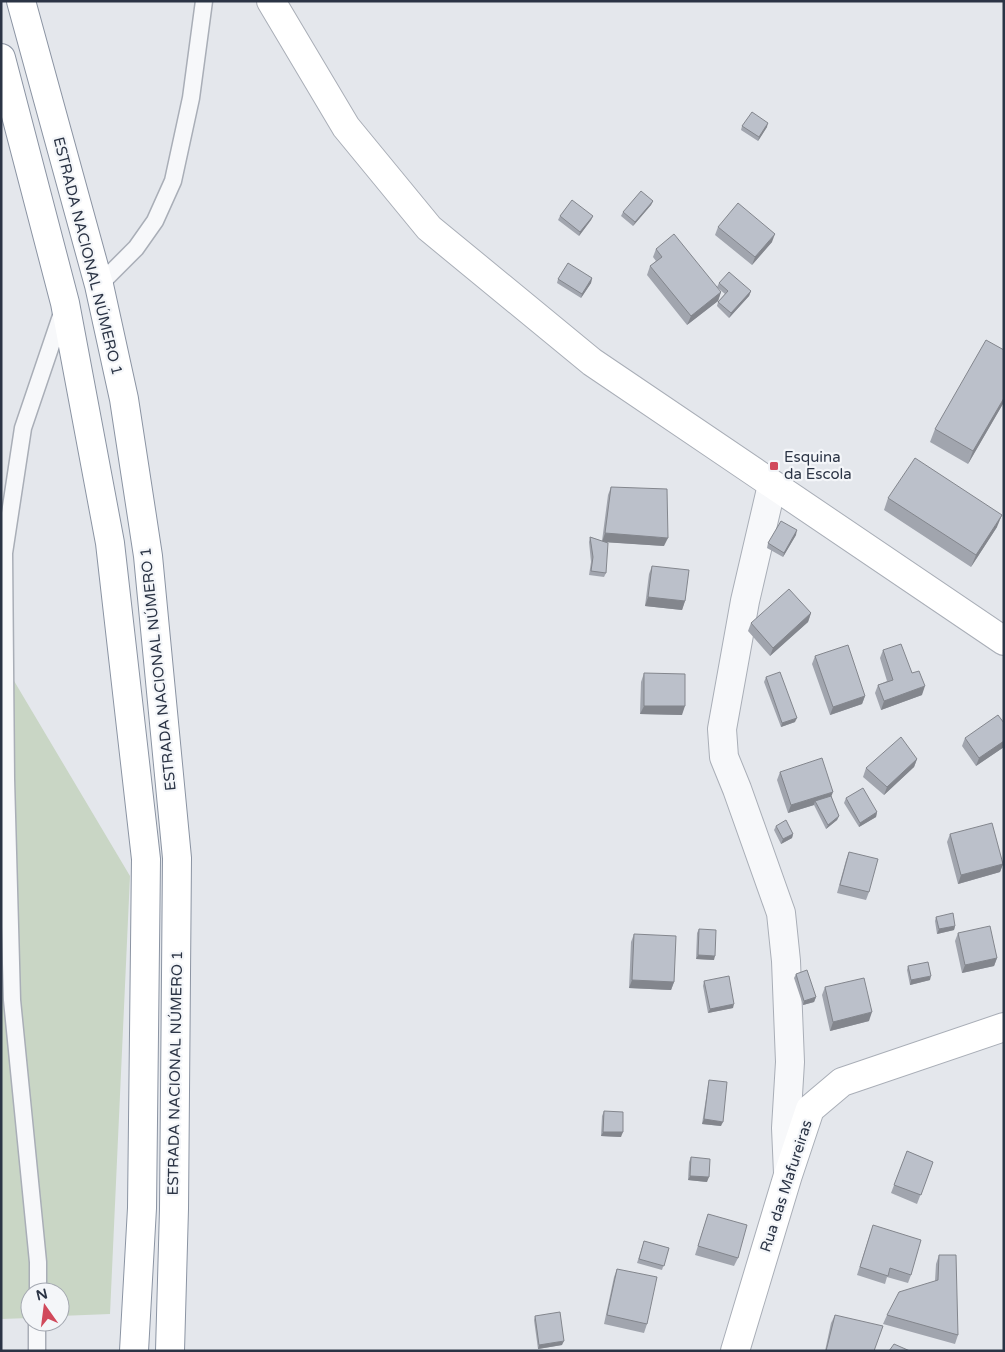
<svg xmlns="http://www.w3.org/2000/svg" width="1005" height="1352" viewBox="0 0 1005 1352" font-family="'Varela Round',sans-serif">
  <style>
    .green { fill: #c9d6c5 }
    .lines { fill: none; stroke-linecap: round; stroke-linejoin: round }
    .lane-casing { stroke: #a9aeb7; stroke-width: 19 }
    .street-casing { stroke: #a9aeb7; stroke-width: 30 }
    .secondary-casing { stroke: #a9aeb7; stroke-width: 30 }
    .highway-casing { stroke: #8b94a3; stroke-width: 30 }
    .lane { stroke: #f7f8fa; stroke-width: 16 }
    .street { stroke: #f7f8fa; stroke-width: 28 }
    .secondary { stroke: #fff; stroke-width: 28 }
    .highway { stroke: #fff; stroke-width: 28 }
    .wall { fill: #a1a5ae }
    .shaded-wall { fill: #83868d }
    .building { fill: #bbc0ca; stroke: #83868d }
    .poi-dot { fill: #d1495b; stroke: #f4f6f9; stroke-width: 2 }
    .labels { text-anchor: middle; stroke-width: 4.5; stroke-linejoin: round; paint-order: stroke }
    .street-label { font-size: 15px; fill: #2b3445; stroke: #f4f6f9 }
    .poi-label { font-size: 15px; fill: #2b3445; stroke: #f4f6f9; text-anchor: start }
  </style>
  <rect width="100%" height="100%" fill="#e4e7ec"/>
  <path class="green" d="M1 659 130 876 110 1314 60 1316V1292H30V1318L1 1319Z"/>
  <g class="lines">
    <g class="lane-casing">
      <path id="lane" d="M99 285 136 248 155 221 173 181 191 98 204 1
        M38 1292V1262L12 1000 6 779 4 553 23 428 63 310
        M37 1351V1322"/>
    </g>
    <g class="street-casing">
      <path id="street" d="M772 485 745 601 722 729 724 757 737 789 781 913 786 961 790 1062 786 1128 788 1173"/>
    </g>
    <g class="secondary-casing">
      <path id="secondary" d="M271 1 346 127 429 228 592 362 1004 641
        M735 1351 788 1175 810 1109 842 1082 1004 1027"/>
    </g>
    <g class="highway-casing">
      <path id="highway" d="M21 1 99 285 124 399 148 556 177 858 174 1209 170 1351
        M1 58 65 303 110 543 146 859 142 1208 134 1351"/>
    </g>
    <use href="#lane" class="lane"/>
    <use href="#street" class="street"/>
    <use href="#secondary" class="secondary"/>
    <use href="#highway" class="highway"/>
  </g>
  <path class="wall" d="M742 126 767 127 758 141 741 130Z
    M653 201 651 205 633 226 621 216 623 212Z
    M560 216H593L591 220 579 236 558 220Z
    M718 227 772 242 752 265 715 235Z
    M656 249 721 292 718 301 687 325 647 275 650 266 656 261 653 257Z
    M592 278 591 283 581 298 557 283 558 279Z
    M719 283 751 291 749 296 729 318 717 306 718 302 725 294 717 287Z
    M1004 402 968 464 930 442 935 429Z
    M611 487 664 546 606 542V573L604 577 589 575 591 562 589 542 590 537 602 541 608 495Z
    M888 498 997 527 971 567 884 510Z
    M796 535 783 557 767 548 768 543Z
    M652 566 685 601 682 610 645 606 649 574Z
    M811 613 808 622 770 656 748 631 751 623Z
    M883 650 912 673 922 695 881 710 875 693 878 685 887 681 880 658Z
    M815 656 865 696 862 704 830 715 812 664Z
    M644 673 682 715 640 714 641 682Z
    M766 677 795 722 781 727 764 682Z
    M1004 723V747L976 766 962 746 965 738Z
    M917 759 914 767 884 795 863 777 866 768Z
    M780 772 831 796 839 816 837 820 826 829 814 805 788 813 777 780Z
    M846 798 877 812 876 817 859 827 844 803Z
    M776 826 793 834 792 838 781 844 774 830Z
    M950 834 1003 864 1000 872 958 884 947 842Z
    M849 852 869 892 866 900 837 893 846 860Z
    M936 917 955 926 954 930 937 934 935 921Z
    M699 929 714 960 696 959 697 933Z
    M958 933 997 958 994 966 962 973 955 941Z
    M634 934 674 982 671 990 629 988 631 942Z
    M908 966 930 980 910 985 907 970Z
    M796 974 816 997 814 1002 803 1005 794 978Z
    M704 981 733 1008 708 1013 703 986Z
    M825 987 869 1021 830 1031 822 995Z
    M709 1080 721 1126 702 1124 708 1085Z
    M604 1111 621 1137 601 1136 602 1116Z
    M907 1151 933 1162 917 1204 891 1193Z
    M691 1157 707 1182 688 1180 689 1162Z
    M708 1214 738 1258 734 1266 695 1255Z
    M870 1234 911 1275 908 1283 887 1277 885 1284 857 1275Z
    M644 1241 669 1248 662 1270 637 1263Z
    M939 1255 958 1335 955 1344 883 1324 887 1315 935 1281 936 1264Z
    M617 1269 647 1324 644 1333 604 1324 614 1277Z
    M835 1315 874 1351H825L831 1323Z
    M535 1316 562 1345 538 1349 534 1320Z"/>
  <path class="shaded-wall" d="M768 123 767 127 758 141 759 137Z
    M653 201 651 205 633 226 635 222Z
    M593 216 591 220 579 236 580 232Z
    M775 234 772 242 752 265 755 257Z
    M592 278 591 283 581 298 582 294Z
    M751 291 749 296 729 318 731 313Z
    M721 292 718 301 687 325 691 316Z
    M1004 398V402L968 464 973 451Z
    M1002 515 997 527 971 567 976 555Z
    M797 530 796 535 783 557 784 553Z
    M605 533 668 538 664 546 602 542Z
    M648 597 685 601 682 610 645 606Z
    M811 613 808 622 770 656 773 648Z
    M925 686 922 695 881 710 884 701Z
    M865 696 862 704 830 715 833 707Z
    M644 706H685L682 715 640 714Z
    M797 718 795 722 781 727 782 723Z
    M1004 741V747L976 766 979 758Z
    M917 759 914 767 884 795 887 787Z
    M833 792 830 800 815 801 814 805 788 813 791 805Z
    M877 812 876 817 859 827 860 823Z
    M839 816 837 820 826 829 828 825Z
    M793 834 792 838 781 844 783 839Z
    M1003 864 1000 872 958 884 961 875Z
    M955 926 954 930 937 934 939 929Z
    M698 955 715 956 714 960 696 959Z
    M997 958 994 966 962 973 965 965Z
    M931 976 930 980 910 985 911 980Z
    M632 980 674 982 671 990 629 988Z
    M816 997 814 1002 803 1005 804 1001Z
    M734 1004 733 1008 708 1013 710 1009Z
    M872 1012 869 1021 830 1031 833 1022Z
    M704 1119 723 1122 721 1126 702 1124Z
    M603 1132H623L621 1137 601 1136Z
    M690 1176 709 1177 707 1182 688 1180Z
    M564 1341 562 1345 538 1349 539 1345Z"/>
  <path class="building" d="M752 112 768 123 759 137 742 126Z
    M641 191 653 201 635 222 623 212Z
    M572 200 593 216 580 232 560 216Z
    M738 203 775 234 755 257 718 227Z
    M674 234 721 292 691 316 650 266 662 257 656 249Z
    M568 263 592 278 582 294 558 279Z
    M729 272 751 291 731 313 718 302 728 291 719 283Z
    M986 340 1004 350V398L973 451 935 429Z
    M915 458 1002 515 976 555 888 498Z
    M611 487 667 489 668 538 605 533Z
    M781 521 797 530 784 553 768 543Z
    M590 537 608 543 606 573 591 571 593 557Z
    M652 566 689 570 685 601 648 597Z
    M789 589 811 613 773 648 751 623Z
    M901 644 912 673 919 671 925 686 884 701 878 685 893 680 883 650Z
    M848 645 865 696 833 707 815 656Z
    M780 672 797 718 782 723 766 677Z
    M644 673 685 674V706H644Z
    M998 715 1004 723V741L979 758 965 738Z
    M901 737 917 759 887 787 866 768Z
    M822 758 833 792 791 805 780 772Z
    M863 788 877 812 860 823 846 798Z
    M831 796 839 816 828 825 815 801Z
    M786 820 793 834 783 839 776 826Z
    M992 823 1003 864 961 875 950 834Z
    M849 852 878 859 869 892 840 885Z
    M953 913 955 926 939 929 936 917Z
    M990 926 997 958 965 965 958 933Z
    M699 929 716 930 715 956 698 955Z
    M634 934 676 936 674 982 632 980Z
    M928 962 931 976 911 980 908 966Z
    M807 970 816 997 804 1001 796 974Z
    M729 976 734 1004 710 1009 704 981Z
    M864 978 872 1012 833 1022 825 987Z
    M709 1080 727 1082 723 1122 704 1119Z
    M604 1111 623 1112V1132H603Z
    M907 1151 933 1162 921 1195 894 1185Z
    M691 1157 710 1159 709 1177 690 1176Z
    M708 1214 747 1225 738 1258 698 1246Z
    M873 1225 921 1240 911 1275 890 1268 888 1276 860 1267Z
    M644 1241 669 1248 664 1266 639 1259Z
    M939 1255H956L958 1335 887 1315 899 1292 938 1280Z
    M617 1269 657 1277 647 1324 607 1315Z
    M560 1312 564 1341 539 1345 535 1316Z
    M835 1315 883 1326 874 1351H826Z
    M894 1344 910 1351H889Z"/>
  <rect class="poi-dot" x="769" y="461" width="10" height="10" rx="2.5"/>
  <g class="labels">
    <g class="street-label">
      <text transform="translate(88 256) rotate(76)" y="5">ESTRADA NACIONAL NÚMERO 1</text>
      <text transform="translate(158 669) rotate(-96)" y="5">ESTRADA NACIONAL NÚMERO 1</text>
      <text transform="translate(175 1073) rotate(-89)" y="5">ESTRADA NACIONAL NÚMERO 1</text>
      <text transform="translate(786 1186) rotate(-72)" y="5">Rua das Mafureiras</text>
    </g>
    <g class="poi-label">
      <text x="784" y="462">Esquina<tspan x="784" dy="17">da Escola</tspan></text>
    </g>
  </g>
  <rect width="1005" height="1352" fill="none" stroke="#2b3445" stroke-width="5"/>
  <g transform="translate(45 1307) rotate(346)"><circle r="24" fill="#f4f6f9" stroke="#a4a8b1"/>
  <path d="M0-4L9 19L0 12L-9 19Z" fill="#d1495b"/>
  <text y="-8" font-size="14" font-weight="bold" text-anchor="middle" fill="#2b3445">N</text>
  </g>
</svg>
